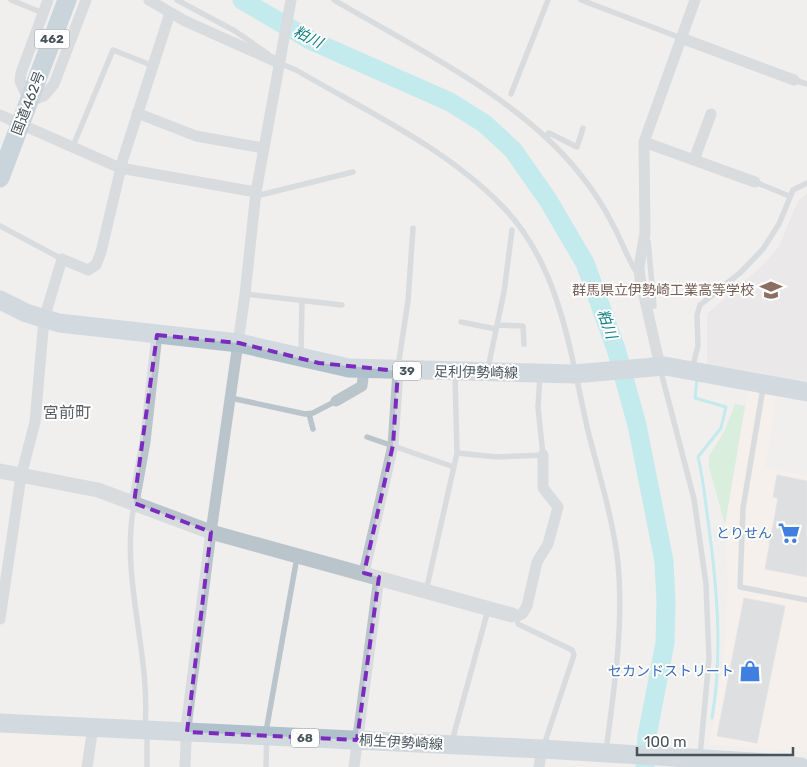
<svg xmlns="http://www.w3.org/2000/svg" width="807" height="767" viewBox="0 0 807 767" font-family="Rubik,'Noto Sans JP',sans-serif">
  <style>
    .commercial { fill: #fbf2e8 }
    .education { fill: #e2dfe0 }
    .green { fill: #beedc8 }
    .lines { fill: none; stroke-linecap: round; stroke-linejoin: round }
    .stream { stroke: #8ce4e8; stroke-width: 3 }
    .river { stroke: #8ce4e8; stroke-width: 19 }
    .building { fill: #c8ccd1; stroke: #d2d5d9 }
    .service { stroke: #bac5cb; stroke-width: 5.5 }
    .minor { stroke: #bac5cb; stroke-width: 11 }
    .tertiary { stroke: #bac5cb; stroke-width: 15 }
    .primary { stroke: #afc2cc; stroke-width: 19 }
    .trunk { stroke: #9bb6c4; stroke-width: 19 }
    .marked { fill: none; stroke: #7b2cbf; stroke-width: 4; stroke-dasharray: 10 6; stroke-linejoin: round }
    .labels { text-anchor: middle; stroke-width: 4; stroke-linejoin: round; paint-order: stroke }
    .shield { fill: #fff; stroke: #7e878c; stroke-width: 1 }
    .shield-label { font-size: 12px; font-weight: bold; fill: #47545b }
    .street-label { font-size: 14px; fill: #47545b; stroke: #fff }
    .education-label { font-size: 14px; fill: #785e54; stroke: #fff; text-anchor: end }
    .shop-label { font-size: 14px; fill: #366cbe; stroke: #fff; text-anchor: end }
    .water-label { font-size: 15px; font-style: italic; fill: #128086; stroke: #fff }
    .quarter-label { font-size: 16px; fill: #5b6063; stroke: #fff }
  </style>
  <rect width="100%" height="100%" fill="#f1eeee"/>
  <path class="commercial" d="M749 387 777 392 765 468 807 476V752L709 744 717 702 725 642 728 584 725 525Z
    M0 731 88 735 84 767H0Z"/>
  <path class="education" d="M807 193V385L707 366V314L763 265 779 246 798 201Z"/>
  <path class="green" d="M735 404 745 406 725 525 709 467V456L724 432Z"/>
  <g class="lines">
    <path class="stream" d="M697 378 695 398 726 407 721 428 698 457C703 477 705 499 708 521 717 586 723 653 712 718"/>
    <path class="river" d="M242 0 310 40 450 102 485 124 513 150 548 200 585 263 616 349 637 425 664 561 666 603 665 643 647 736 645 767"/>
  </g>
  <path class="building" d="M777 475 807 481V577L765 569 778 498 773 497Z
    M744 598 785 606 757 743 717 736Z"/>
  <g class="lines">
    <path class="service" d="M11 0 43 13
      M177 0 235 31 268 54
      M334 0C417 49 520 98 580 174 593 190 604 207 613 225 622 241 627 258 637 273
      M581 0 681 38
      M279 63 296 70C366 111 447 148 504 208 561 268 570 353 588 431 599 474 613 519 618 563 624 626 614 689 606 751
      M794 80 807 84
      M511 94 548 0
      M546 137 549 133 577 147 583 128
      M73 146 113 50 151 65
      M755 182 789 196
      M256 196 353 172
      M0 226 62 259
      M648 241 654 306
      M245 294 342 305
      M461 322 496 329
      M497 325 523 326 524 344
      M301 353 302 301
      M398 367 408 301 413 228
      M488 368 504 292 512 230
      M660 368 694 499 706 584 709 659 700 756
      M692 369 698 346 697 315 700 305 741 272 763 249 779 224 793 190 807 183
      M763 388 743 508 740 587 807 600
      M231 398 305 414 313 413 336 401
      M309 414 313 429
      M367 437 454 467
      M457 453 497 457 543 455 538 407 540 376
      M134 505C120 578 151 653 145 727
      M426 591 457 453 455 374
      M517 616 518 624 572 650 574 655 544 745
      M147 732V767
      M452 741 488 610
      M266 767 267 726 297 557"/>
    <path class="minor" d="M48 0 21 73 20 81 29 101 44 96 54 84 86 0
      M149 0 185 21 279 63
      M681 38 794 80
      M137 113 196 136 263 148
      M0 115 120 168 256 192
      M644 142 755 182
      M694 160 711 114
      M660 366 640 278 639 267 645 233 644 142 695 0
      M336 401 362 386 364 369
      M134 503 145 442 157 335
      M364 573 393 445 398 371
      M512 615 517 616 522 614 527 606 537 562 548 544 558 507 543 488V455
      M0 619 21 476 35 422 44 319 62 259 88 270 96 265 101 252 123 159 170 13
      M87 767 93 727
      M185 767 187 720 211 532 245 294 256 192 291 0
      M354 767 379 577
      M539 767 542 749"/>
    <path class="tertiary" d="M0 471 98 490 211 532 512 615"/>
    <path class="primary" d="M0 300 26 313 59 323 239 343 349 368 574 374 665 366 807 392
      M0 723 542 749 754 762 801 767"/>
    <path class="trunk" d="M0 178 67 0"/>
  </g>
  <path d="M0 0H807V767H0ZM157 335 239 343 319 363 398 371 393 445 364 573 379 577 357 740 187 732 211 532 134 503Z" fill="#f1eeee" fill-opacity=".55" fill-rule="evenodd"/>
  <path class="marked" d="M157 335 239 343 319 363 398 371 393 445 364 573 379 577 357 740 187 732 211 532 134 503Z"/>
  <defs>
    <g id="school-bare" transform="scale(1.725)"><path d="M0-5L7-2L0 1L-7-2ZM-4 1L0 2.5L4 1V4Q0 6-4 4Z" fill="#8d6e63" stroke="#fff" stroke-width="2.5" paint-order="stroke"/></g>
    <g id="supermarket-bare" transform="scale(1.725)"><path d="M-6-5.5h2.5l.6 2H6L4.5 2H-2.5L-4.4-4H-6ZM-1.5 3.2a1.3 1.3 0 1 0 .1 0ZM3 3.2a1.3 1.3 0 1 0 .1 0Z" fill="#3f7fe0" stroke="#fff" stroke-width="2.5" paint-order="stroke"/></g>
    <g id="shop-bare" transform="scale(1.725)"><path d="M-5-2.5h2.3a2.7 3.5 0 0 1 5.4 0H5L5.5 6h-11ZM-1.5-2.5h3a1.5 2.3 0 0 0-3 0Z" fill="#3f7fe0" stroke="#fff" stroke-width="2.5" paint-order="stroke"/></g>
  </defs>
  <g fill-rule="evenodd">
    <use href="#school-bare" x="771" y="290"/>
    <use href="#supermarket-bare" x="789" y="533"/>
    <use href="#shop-bare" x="750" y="671"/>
  </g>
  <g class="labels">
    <g class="shield">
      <rect x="34.5" y="29.5" width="35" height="19" rx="4"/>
      <rect x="393" y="361.5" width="28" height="19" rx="4"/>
      <rect x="291" y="728.5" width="28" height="19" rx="4"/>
    </g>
    <g class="shield-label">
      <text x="52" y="43">462</text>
      <text x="407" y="375">39</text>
      <text x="305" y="742">68</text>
    </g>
    <g class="street-label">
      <text transform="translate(28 103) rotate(-69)" y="5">国道462号</text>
      <text transform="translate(476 372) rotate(1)" y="5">足利伊勢崎線</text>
      <text transform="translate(401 742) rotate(3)" y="5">桐生伊勢崎線</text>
    </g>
    <g class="education-label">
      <text x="754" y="295">群馬県立伊勢崎工業高等学校</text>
    </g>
    <g class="shop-label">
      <text x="772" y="538">とりせん</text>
      <text x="734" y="676">セカンドストリート</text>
    </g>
    <g class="water-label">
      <text transform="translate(308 37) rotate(27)" y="5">粕川</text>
      <text transform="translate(607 324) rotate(70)" y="5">粕川</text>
    </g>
    <g class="quarter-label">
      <text x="67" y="418">宮前町</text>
    </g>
  </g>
  <path d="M637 747v8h156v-8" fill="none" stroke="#47545b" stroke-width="2.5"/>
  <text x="644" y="747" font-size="15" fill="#47545b" stroke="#ffffff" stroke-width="4" paint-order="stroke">100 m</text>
</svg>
